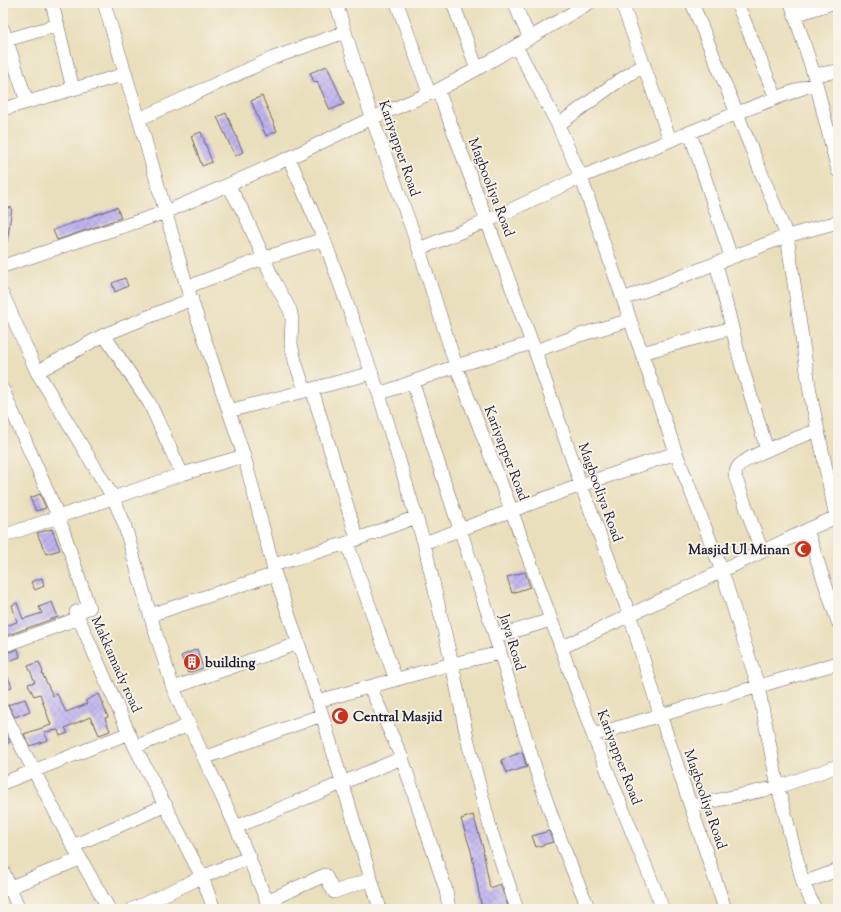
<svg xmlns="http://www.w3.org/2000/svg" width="841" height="912" viewBox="0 0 841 912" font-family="'Sorts Mill Goudy',serif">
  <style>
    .building { fill: url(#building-cross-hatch) }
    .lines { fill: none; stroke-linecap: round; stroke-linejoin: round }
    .minor-casing { stroke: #686468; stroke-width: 14 }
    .minor { stroke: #fff; stroke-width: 13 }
    .labels { text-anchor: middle; stroke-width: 4; stroke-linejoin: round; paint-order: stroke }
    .street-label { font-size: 14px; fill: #22223b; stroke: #f7f3e8 }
    .poi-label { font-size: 14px; font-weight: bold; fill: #22223b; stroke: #f7f3e8; text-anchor: start }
  </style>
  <defs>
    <pattern id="building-cross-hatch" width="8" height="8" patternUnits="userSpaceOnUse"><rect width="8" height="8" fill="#c0b4f0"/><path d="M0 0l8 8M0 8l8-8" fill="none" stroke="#a59acf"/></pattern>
  </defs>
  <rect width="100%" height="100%" fill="#f7f3e8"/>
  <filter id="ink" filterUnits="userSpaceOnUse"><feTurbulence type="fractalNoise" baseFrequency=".025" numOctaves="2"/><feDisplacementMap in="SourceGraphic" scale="8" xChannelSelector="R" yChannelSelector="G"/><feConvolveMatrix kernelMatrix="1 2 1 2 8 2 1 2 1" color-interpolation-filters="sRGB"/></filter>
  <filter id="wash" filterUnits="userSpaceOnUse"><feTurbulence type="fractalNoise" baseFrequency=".012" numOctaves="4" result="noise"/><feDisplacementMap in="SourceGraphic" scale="16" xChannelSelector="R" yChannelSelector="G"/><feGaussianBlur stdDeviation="0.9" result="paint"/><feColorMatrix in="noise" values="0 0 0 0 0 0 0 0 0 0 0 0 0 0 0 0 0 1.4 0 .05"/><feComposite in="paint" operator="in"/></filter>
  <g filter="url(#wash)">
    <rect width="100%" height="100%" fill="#eadfbc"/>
    <g id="blocks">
      <path class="building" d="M327 66 344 104 330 110 317 81 314 82 310 73Z
        M262 96 277 131 266 136 251 101Z
        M226 113 243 152 235 156 217 117Z
        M201 132 212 162 202 166 191 136Z
        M3 207 12 208 7 242H3Z
        M117 207 121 218 57 240 53 230Z
        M125 278 128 286 115 292 112 283Z
        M40 494 46 508 36 511 30 498Z
        M52 529 60 550 46 554 37 533Z
        M525 572 530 587 512 593 507 577Z
        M42 578 44 586 35 590 31 582Z
        M52 602 58 617 3 637V627L17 622 12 605 17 603 23 619 42 613 39 607Z
        M18 649 20 657 3 663V654Z
        M197 649 203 668 188 673 181 656Z
        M39 662 43 672 42 673 53 696 57 694 66 712 87 704 85 701 99 694 104 705H103L108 717 105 718 110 731 99 735 94 723H93L90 717 65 728 68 733 60 736 58 730 44 732 48 740 30 746 24 734 51 725 40 694 34 696 28 684 35 682 28 666Z
        M3 666 12 687 5 691 3 687Z
        M25 699 30 711 15 717 8 705Z
        M3 728 10 742 3 745Z
        M522 752 527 767 507 773 501 760Z
        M473 815 484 851H483L490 888 500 884 509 909H482L471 851 461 819Z
        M549 831 553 842 536 847 532 836Z"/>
    </g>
  </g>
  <g filter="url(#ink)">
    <use href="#blocks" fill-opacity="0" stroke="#686468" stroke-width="1"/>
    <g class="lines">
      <g class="minor-casing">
        <path id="minor" d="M52 3 73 89
          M104 3 139 119 187 287 244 456 275 574 320 708 380 909
          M336 3 372 118 419 249 456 366 512 512 593 735 663 909
          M397 3 429 93
          M453 3 477 69
          M515 3 520 17 530 38
          M622 3 670 140
          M692 3 787 236 810 392 836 517 807 530 838 622
          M737 3 776 98
          M791 3 814 75 838 171
          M795 15 832 3
          M3 29 27 102
          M3 41 58 25
          M516 46 558 125 581 177 676 453 722 571 758 686 778 787 803 883 815 909
          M814 75 838 71
          M438 90 487 221 535 351 581 485 630 616 660 714 725 909
          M3 109 126 74
          M139 119 273 58 345 32
          M558 125 617 82 644 65
          M690 133 731 257
          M289 158 324 239 379 394 424 543 452 664 468 742 491 831 517 909
          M228 185 245 215 273 279 290 310 292 319 291 344 295 361 305 391
          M419 249 487 221 581 177 737 113 816 83
          M716 263 740 360 767 450
          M3 266 166 212 289 158 372 118 438 90 477 69 589 3
          M187 287 264 258 324 239
          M3 295 37 372 113 497 124 523 150 615 173 688 204 758 236 827 270 909
          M623 299 787 236 838 222
          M104 335 149 402 182 474
          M535 351 580 335 630 320
          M642 353 732 328
          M37 372 104 335 192 299
          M413 382C437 463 465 543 491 623 508 677 523 732 541 785 555 827 571 868 589 909
          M312 389 357 539
          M3 390 59 518 89 608 76 612 135 747 202 877 214 909
          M379 394 456 366 532 343
          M229 411 372 373
          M3 536 182 474 244 456
          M424 543 581 485 676 453
          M762 552 735 476C736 473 736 470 738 467 748 454 801 437 818 430
          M273 565 347 543
          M150 615 275 574
          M495 637 551 620
          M3 646 79 618
          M561 648 807 530
          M396 680 347 543 416 517
          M370 687 402 758 446 890 449 909
          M173 688 299 643
          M318 701 452 664 500 653
          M3 711 73 846 109 909
          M593 735 838 663
          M135 747 189 725
          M204 758 322 715
          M3 783 129 733
          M691 806 778 787 838 766
          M236 827 402 758
          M73 846 166 805
          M3 871 19 909
          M803 883 838 870
          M3 890 80 859
          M267 901 325 875 334 892 371 879
          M133 909 202 877 250 857"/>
      </g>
      <use href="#minor" class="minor"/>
    </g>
  </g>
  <defs>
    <g id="mosque-disc" transform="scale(0.9)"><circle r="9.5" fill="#c8321e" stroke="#f7f3e8"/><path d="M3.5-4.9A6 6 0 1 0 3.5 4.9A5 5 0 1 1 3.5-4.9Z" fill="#fff"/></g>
    <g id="building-disc" transform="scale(0.9)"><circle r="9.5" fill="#c8321e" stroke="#f7f3e8"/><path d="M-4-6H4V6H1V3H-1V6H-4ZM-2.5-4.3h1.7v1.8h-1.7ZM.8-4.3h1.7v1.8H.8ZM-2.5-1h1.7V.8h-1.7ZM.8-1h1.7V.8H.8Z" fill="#fff"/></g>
  </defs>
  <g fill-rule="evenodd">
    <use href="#mosque-disc" x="803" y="549"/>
    <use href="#building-disc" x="192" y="662"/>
    <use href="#mosque-disc" x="340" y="716"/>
  </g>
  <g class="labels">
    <g class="street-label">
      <text transform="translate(400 148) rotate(71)" y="5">Kariyapper Road</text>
      <text transform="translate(492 187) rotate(69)" y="5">Magbooliya Road</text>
      <text transform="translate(507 453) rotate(69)" y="5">Kariyapper Road</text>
      <text transform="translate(601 492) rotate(70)" y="5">Magbooliya Road</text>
      <text transform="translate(513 642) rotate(73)" y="5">Jaya Road</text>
      <text transform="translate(117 664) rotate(66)" y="5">Makkamady road</text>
      <text transform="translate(620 757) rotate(69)" y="5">Kariyapper Road</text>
      <text transform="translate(706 799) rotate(71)" y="5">Magbooliya Road</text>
    </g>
    <g class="poi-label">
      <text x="790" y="554" text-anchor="end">Masjid Ul Minan</text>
      <text x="205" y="667">building</text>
      <text x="353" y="721">Central Masjid</text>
    </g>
  </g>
  <rect width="841" height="912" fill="none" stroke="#f7f3e8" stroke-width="16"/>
</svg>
